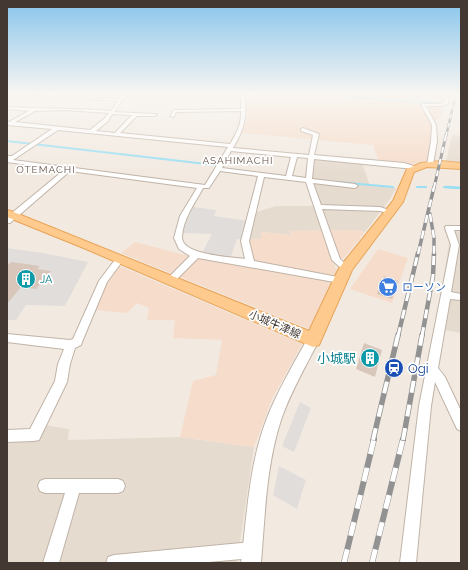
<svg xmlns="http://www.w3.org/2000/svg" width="468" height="570" viewBox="0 0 468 570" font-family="Raleway,'Noto Sans JP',sans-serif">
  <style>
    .residential { fill: #e6dbcf }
    .commercial { fill: #f6dcca }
    .parking { fill: #e1ddda }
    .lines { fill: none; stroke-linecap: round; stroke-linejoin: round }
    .stream-far2 { stroke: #99def3; stroke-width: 1.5 }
    .stream-far1 { stroke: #99def3; stroke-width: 2 }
    .stream { stroke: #99def3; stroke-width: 2.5 }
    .building { fill: #d7c6b9 }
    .minor-casing { stroke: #c0b3a7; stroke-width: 2 }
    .tertiary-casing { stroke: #c0b3a7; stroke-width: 2 }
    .primary-casing { stroke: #e8a458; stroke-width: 2 }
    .minor { fill: #fff; fill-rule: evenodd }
    .tertiary { fill: #fff; fill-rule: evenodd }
    .primary { fill: #ffca8d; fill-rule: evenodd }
    .rail-far5-casing { stroke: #929292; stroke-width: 2.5 }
    .rail-far4-casing { stroke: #929292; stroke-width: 3 }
    .rail-far3-casing { stroke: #929292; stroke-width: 3.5 }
    .rail-far2-casing { stroke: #929292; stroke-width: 4.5 }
    .rail-far1-casing { stroke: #929292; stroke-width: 5.5 }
    .rail-casing { stroke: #929292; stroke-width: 6 }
    .rail-far5 { stroke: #fff; stroke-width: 1.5; stroke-dasharray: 4.5; stroke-linecap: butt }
    .rail-far4 { stroke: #fff; stroke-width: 2; stroke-dasharray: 6; stroke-linecap: butt }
    .rail-far3 { stroke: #fff; stroke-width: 2.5; stroke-dasharray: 8; stroke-linecap: butt }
    .rail-far2 { stroke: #fff; stroke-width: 3; stroke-dasharray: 9; stroke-linecap: butt }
    .rail-far1 { stroke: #fff; stroke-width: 4; stroke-dasharray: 12; stroke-linecap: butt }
    .rail { stroke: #fff; stroke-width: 5; stroke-dasharray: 14; stroke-linecap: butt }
    .labels { text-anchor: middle; stroke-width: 3.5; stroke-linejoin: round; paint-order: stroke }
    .far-neighbourhood-label { font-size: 10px; letter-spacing: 1px; fill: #665549; stroke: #fff }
    .culture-label { font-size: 11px; fill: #0d838f; stroke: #fff; text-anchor: start }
    .shop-label { font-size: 11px; fill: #366cbe; stroke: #fff; text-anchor: start }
    .street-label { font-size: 11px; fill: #433932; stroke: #fff }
    .near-culture-label { font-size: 13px; fill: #0d838f; stroke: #fff; text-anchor: end }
    .near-transit-label { font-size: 13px; fill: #164399; stroke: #fff; text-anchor: start }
  </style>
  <rect width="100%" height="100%" fill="#f2eae1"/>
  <path class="residential" d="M452 135 461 136V162H446Z
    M309 158 362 163 370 186 396 188 390 199 365 232 355 230 290 231 291 235 262 232 261 239H248L256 212 276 206H315Z
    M453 225H461V333L444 330 439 309 449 243 443 226Z
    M44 425 69 429 68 440 180 437 254 447 237 563H7V439Z"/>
  <path class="commercial" d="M271 94H340L353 99 443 105 442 115 435 121 437 134 435 156 428 162 408 164 379 162 373 145 242 133 247 118 245 96Z
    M355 230 365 232 344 258H332L337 272 309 329 121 253 135 242 189 256 266 268 267 263 252 261 248 239H261V232L291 235 290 231Z
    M378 249 408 258 392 303 350 289Z
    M117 265 302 344 272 399 254 447 180 437 193 381 216 375 222 340 173 338 175 320H147L149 308 137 303 127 313 94 310 105 282Z"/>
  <path class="parking" d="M193 207 216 210 214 216 248 221 244 240 237 239 231 256 202 253 212 234 182 233Z
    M7 248 43 253 88 262 65 306 26 305 16 320H7Z
    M300 402 311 408 294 452 282 446Z
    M279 466 306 480 297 509 273 495Z"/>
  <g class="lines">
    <path class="stream-far2" d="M342 94 353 98 440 103"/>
    <path class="stream-far1" d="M7 141 215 165
      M337 182 393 187
      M417 187H426
      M444 187 461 188"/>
    <path class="stream" d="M446 187 461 188"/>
  </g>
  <path class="building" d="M11 262 40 266 37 269 51 271 36 289 21 287 7 304V266Z
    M384 276 398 281 392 299 377 294Z
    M364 343 382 350 375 377 356 369Z"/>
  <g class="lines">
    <g class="minor-casing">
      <path id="minor" d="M29 94H61L55 97Z
        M123 94H127L114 112 155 114 157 115 155 116H137L120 133 230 144C236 134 242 124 241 111L176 112 174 117 170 116 174 110 241 109V94H245C246 119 246 126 233 148L309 155 313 135 301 131V129L303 128 319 134 314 155 404 163 417 167 414 169 314 159 312 179 355 184 358 186 355 188 313 183 321 205 380 207 395 212 391 214 380 211 322 209 340 259 350 268 346 271 343 270 332 260 306 182 264 177 249 241 254 261 343 278 344 280 340 283 198 258 174 282H168L167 280 168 278 190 256 179 249 174 238 180 216 197 188 70 171 10 223H7V217L64 170 7 162V156H12L52 129 7 125V122H9L29 111 7 109V107C42 109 76 108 111 111L118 101 89 99 91 98 119 99ZM65 110 109 113 104 119 90 130 15 122 35 111ZM112 114 132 115 115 133 96 131 108 121ZM58 130 228 147 205 185 13 160ZM231 151 291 157 286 176 222 168ZM297 157 308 158 306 178 292 176ZM220 171 258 176 241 241 245 259C231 257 181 255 182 237 183 219 195 203 203 188H209Z
        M445 94H449L448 104 442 106H426L436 125 437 141 433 165 430 167 427 165 431 141 432 125 421 105 423 104H441L444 102Z
        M446 226H461V230H454L459 245 451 292 461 294V300L450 299 438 368 445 377 461 411V431L457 429 435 382 431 406 416 563H400L419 406 451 245 445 228Z
        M120 256 124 259 107 282 82 342 81 345 75 348 70 364 67 382 39 440 34 441 7 442V430L30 429 55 381 58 364 64 349 7 342V334L70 340 73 339 99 281 117 257Z
        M45 479H118L123 481 125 486 123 491 118 493H79L59 563H43L65 493H45L40 491 38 486 40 481Z
        M252 542 258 544 260 550 258 556 252 558 198 563H106L108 557 114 555Z"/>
    </g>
    <g class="tertiary-casing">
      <path id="tertiary" d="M313 335 317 336 319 340C306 366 290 393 281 420 266 466 265 515 261 563H241C247 515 249 464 267 418 278 390 294 363 309 336Z"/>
    </g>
    <g class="primary-casing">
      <path id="primary" d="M441 161 461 163V169L427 167 414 172 403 202 352 270 319 345 313 347 86 249 7 217V210L11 211 309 331 339 268 393 201 407 169 421 163Z"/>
    </g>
    <use href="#minor" class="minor"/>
    <use href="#tertiary" class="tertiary"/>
    <use href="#primary" class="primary"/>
    <g class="rail-far5-casing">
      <path id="rail-far5" d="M446 136 456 94"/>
    </g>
    <g class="rail-far4-casing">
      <path id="rail-far4" d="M434 188 446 135"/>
    </g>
    <g class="rail-far3-casing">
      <path id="rail-far3" d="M430 214 434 238V254
        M418 254 434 187"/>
    </g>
    <g class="rail-far2-casing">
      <path id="rail-far2" d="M398 336 418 253
        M422 336 433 276 434 253"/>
    </g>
    <g class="rail-far1-casing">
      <path id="rail-far1" d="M373 440 398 335
        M403 440 422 335"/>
    </g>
    <g class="rail-casing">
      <path id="rail" d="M344 563 374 439
        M372 563 403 439"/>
    </g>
    <use href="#rail-far5" class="rail-far5"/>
    <use href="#rail-far4" class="rail-far4"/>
    <use href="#rail-far3" class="rail-far3"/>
    <use href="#rail-far2" class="rail-far2"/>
    <use href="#rail-far1" class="rail-far1"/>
    <use href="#rail" class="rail"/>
  </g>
  <linearGradient id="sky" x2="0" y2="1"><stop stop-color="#88c5ec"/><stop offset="0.54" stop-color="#f9f6f2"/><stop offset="1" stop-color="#f9f6f2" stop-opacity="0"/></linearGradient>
  <rect width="468" height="174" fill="url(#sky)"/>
  <defs>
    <g id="building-disc" transform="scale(1)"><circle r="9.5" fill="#0f9aa8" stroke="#fff"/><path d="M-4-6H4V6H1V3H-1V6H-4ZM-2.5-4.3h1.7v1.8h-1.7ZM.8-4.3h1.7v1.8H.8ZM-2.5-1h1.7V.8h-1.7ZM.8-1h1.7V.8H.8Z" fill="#fff"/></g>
    <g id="supermarket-disc" transform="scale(1)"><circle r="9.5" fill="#3f7fe0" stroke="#fff"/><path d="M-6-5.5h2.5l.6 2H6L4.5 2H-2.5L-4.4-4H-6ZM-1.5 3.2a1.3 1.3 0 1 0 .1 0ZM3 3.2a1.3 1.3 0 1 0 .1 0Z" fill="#fff"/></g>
    <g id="station-disc" transform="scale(1)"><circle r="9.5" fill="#1a4fb4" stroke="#fff"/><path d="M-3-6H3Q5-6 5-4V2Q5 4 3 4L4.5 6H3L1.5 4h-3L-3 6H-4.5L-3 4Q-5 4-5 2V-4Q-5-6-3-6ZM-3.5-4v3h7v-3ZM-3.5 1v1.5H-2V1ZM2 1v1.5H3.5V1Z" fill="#fff"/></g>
  </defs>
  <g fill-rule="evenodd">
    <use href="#building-disc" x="26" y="279"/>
    <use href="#supermarket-disc" x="388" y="287"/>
    <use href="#building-disc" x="370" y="358"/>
    <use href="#station-disc" x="394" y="368"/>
  </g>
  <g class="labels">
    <g class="far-neighbourhood-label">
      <text x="238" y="164">ASAHIMACHI</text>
      <text x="46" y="173">OTEMACHI</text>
    </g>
    <g class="culture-label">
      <text x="40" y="283">JA</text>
    </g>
    <g class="shop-label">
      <text x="402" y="291">ローソン</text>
    </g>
    <g class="street-label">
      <text transform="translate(275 324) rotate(23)" y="4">小城牛津線</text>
    </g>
    <g class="near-culture-label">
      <text x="356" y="363">小城駅</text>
    </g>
    <g class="near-transit-label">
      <text x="408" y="373">Ogi</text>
    </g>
  </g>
  <rect width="468" height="570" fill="none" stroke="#433932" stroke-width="16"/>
</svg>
